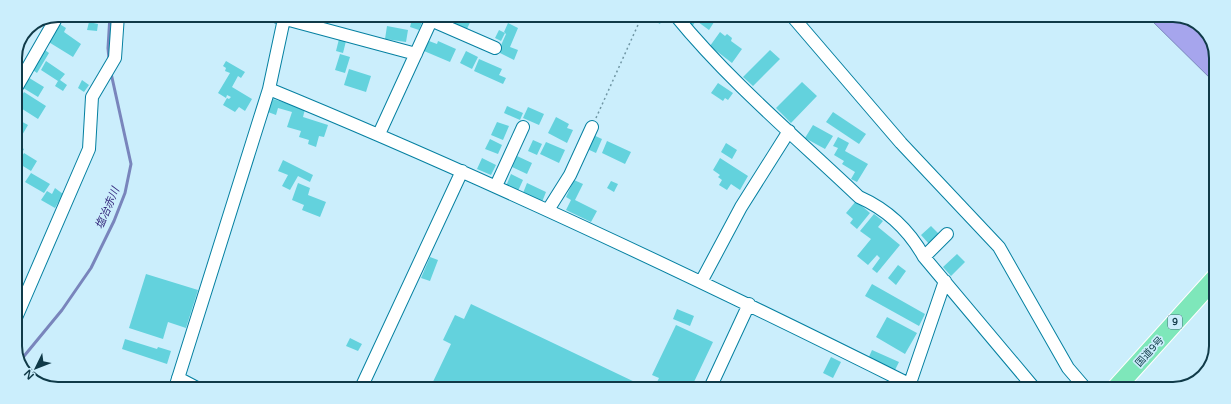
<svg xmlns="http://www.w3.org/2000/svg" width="1231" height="404" viewBox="0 0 1231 404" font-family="'Varela Round','Noto Sans JP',sans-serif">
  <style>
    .water { fill: #a6a5ed; stroke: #7985bc }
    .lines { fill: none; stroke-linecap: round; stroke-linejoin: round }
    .stream { stroke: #7985bc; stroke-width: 3 }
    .building { fill: #63d2dd }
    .minor-casing { stroke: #0580a1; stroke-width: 14 }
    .highway-casing { stroke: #fff; stroke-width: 20 }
    .path { stroke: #7096a4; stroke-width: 1.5; stroke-dasharray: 2 3; stroke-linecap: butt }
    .minor { stroke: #fff; stroke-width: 12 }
    .highway { stroke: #7ee7ba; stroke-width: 18 }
    .labels { text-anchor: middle; stroke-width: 3.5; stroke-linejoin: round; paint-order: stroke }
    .shield { fill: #cbeefc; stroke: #48707e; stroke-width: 1 }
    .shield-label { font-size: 9px; font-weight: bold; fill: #103a48 }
    .street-label { font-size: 10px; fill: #103a48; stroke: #cbeefc }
    .water-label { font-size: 11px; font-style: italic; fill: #392e80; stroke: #cbeefc }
    .rim { fill: none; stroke: #103a48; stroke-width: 2 }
  </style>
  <rect width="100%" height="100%" fill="#cbeefc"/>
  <path class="water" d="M1147 16 1184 17 1207 32 1216 55V84Z"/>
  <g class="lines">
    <path class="stream" d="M109 59 108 48 110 15
      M20 361 62 310 91 268 114 221 125 193 131 164 111 73"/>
  </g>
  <path class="building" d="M69 15H94L92 21Z
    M413 16 422 22 419 30 410 27Z
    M452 16H466L472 18 467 29 449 22Z
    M646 16H664L660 24Z
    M686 16H710L716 19 709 30 694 19 693 21 695 22 692 27 687 21 689 18Z
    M89 22 98 24 97 31 87 30Z
    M58 23 66 28 64 32 81 44 73 57 47 41Z
    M508 23 518 28 510 47 518 50 514 60 498 52 506 34 504 32Z
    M387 26 408 30 406 42 385 39Z
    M499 30 505 33 501 41 495 38Z
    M720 32 725 36 727 34 732 38 731 41 742 49 732 63 710 46Z
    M339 39 346 41 343 53 336 51Z
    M429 41 437 44 438 41 456 49 450 62 424 51Z
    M20 46 23 48 18 55 16 54Z
    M42 48 49 53 37 73 30 68Z
    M770 50 780 59 753 86 743 77Z
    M466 51 478 57 472 69 460 63Z
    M340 54 350 57 345 73 335 70Z
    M479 59 502 69 499 75 506 78 503 84 474 71Z
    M46 61 65 74 60 80 67 85 63 91 55 86 58 81 41 70Z
    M226 61 245 72 241 78 238 76 232 87 252 99 245 111 239 107 235 112 223 105 227 98 229 99 231 97 227 95 226 98 218 93 230 73 225 71 226 68 223 66Z
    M349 69 371 76 366 92 344 85Z
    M26 76 44 87 38 97 20 86Z
    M82 80 89 85 84 92 78 88Z
    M802 82 817 96 791 123 776 108Z
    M718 83 733 93 728 100 725 98 723 101 711 93Z
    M24 92 46 106 38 119 16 105Z
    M273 99 305 109 303 117 328 125 324 137 319 136 316 147 308 144 309 140 299 137 301 131 287 127 292 112 278 108 276 115 268 112Z
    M507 106 523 113 520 120 504 113Z
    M528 107 544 114 539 125 523 118Z
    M833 112 866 134 859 144 826 122Z
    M556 117 569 124 567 128 573 130 567 143 548 133Z
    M15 118 28 125 21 137 15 134Z
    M497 122 509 126 503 140 491 135Z
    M813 125 833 136 825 149 805 138Z
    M591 134 602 139 596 153 585 148Z
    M838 137 849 143 845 151 868 164 857 182 851 179 855 172 842 164 844 161 834 155 838 148 833 146Z
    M490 139 502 145 498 154 485 149Z
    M533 140 542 144 537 155 528 151Z
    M607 141 631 152 625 164 602 153Z
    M546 142 565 150 559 163 540 154Z
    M726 143 737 150 732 159 721 152Z
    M15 144 24 149 16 164 15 163Z
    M24 153 37 161 31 171 18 163Z
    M517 156 532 163 527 174 512 167Z
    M482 158 496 165 491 175 477 169Z
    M720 158 748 176 740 190 731 184 727 190 719 185 722 180 718 177 720 175 713 170Z
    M283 160 313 175 310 182 298 176 290 190 282 186 288 175 278 171Z
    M31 173 50 184 44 193 25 182Z
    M511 174 523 180 518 191 506 186Z
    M574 180 583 184 575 200 597 211 591 222 566 210 571 200 566 197Z
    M611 181 618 184 614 192 607 188Z
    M298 183 310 188 308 195 326 202 320 217 302 210 304 205 292 200Z
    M527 183 546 192 542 202 523 193Z
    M55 188 63 194 55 208 41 200 47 191 52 194Z
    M856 201 870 213 857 229 850 223 853 219 846 213Z
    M874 214 883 221 878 227 900 245 877 273 872 269 880 258 877 255 868 265 857 256 871 239 860 231Z
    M931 226 940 235 930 245 921 235Z
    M957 254 965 262 951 276 943 267Z
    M430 257 438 260 430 281 421 278Z
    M898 265 906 271 896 285 888 278Z
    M146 274 198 290 186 328 168 322 163 339 129 328Z
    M872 284 925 314 919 326 865 296Z
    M471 304 639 384 637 388H430L451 344 443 340 455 315 464 319Z
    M677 309 694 316 690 326 673 319Z
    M887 317 917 333 905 354 876 337Z
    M676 325 713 342 693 384 700 387V388H654L659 378 652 375Z
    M350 338 362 344 358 351 346 346Z
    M125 339 157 349 158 347 171 351 167 364 122 349Z
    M872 350 899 362 895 370 868 359Z
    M831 357 841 362 833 378 823 373Z
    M812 384 821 389H810Z"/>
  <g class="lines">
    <g class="minor-casing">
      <path id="minor" d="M272 15 284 19
        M676 16C730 82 797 138 859 197 886 209 909 230 924 257L1035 389
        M792 16 901 143 999 247 1068 368 1086 389
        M293 21 416 54
        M433 21 495 48
        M269 89C486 178 699 279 909 384
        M15 90 58 15
        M379 134 429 25 438 16
        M496 186 523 127
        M548 210 570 175 592 127
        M924 257 947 234
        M701 282 741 207 789 131
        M15 320 89 149 92 97 115 58 118 15
        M178 378 197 388
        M175 388 269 89 284 19 293 21 294 15
        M361 388 462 171
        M710 388 749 304
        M908 389 945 281"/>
    </g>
    <g class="highway-casing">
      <path id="highway" d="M1115 389 1215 278"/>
    </g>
    <path class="path" d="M596 118 642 16"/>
    <use href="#minor" class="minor"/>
    <use href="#highway" class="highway"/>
  </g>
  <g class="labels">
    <rect class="shield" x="1168" y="315" width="14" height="14" rx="3"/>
    <g class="shield-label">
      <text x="1175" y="325">9</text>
    </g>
    <g class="street-label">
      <text transform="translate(1149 351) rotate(-48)" y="4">国道9号</text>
    </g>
    <g class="water-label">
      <text transform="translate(107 208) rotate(-67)" y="4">塩冶赤川</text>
    </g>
  </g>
  <path d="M0 0H1231V404H0ZM58 22H1173A36 36 0 0 1 1209 58V346A36 36 0 0 1 1173 382H58A36 36 0 0 1 22 346V58A36 36 0 0 1 58 22Z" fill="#cbeefc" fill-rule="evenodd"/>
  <path class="rim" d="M58 22H1173A36 36 0 0 1 1209 58V346A36 36 0 0 1 1173 382H58A36 36 0 0 1 22 346V58A36 36 0 0 1 58 22Z"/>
  <g transform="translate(36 368) rotate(227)" stroke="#cbeefc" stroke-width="3" paint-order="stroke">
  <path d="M0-3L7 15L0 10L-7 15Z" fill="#103a48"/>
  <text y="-6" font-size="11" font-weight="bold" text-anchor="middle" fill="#103a48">N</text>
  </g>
</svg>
